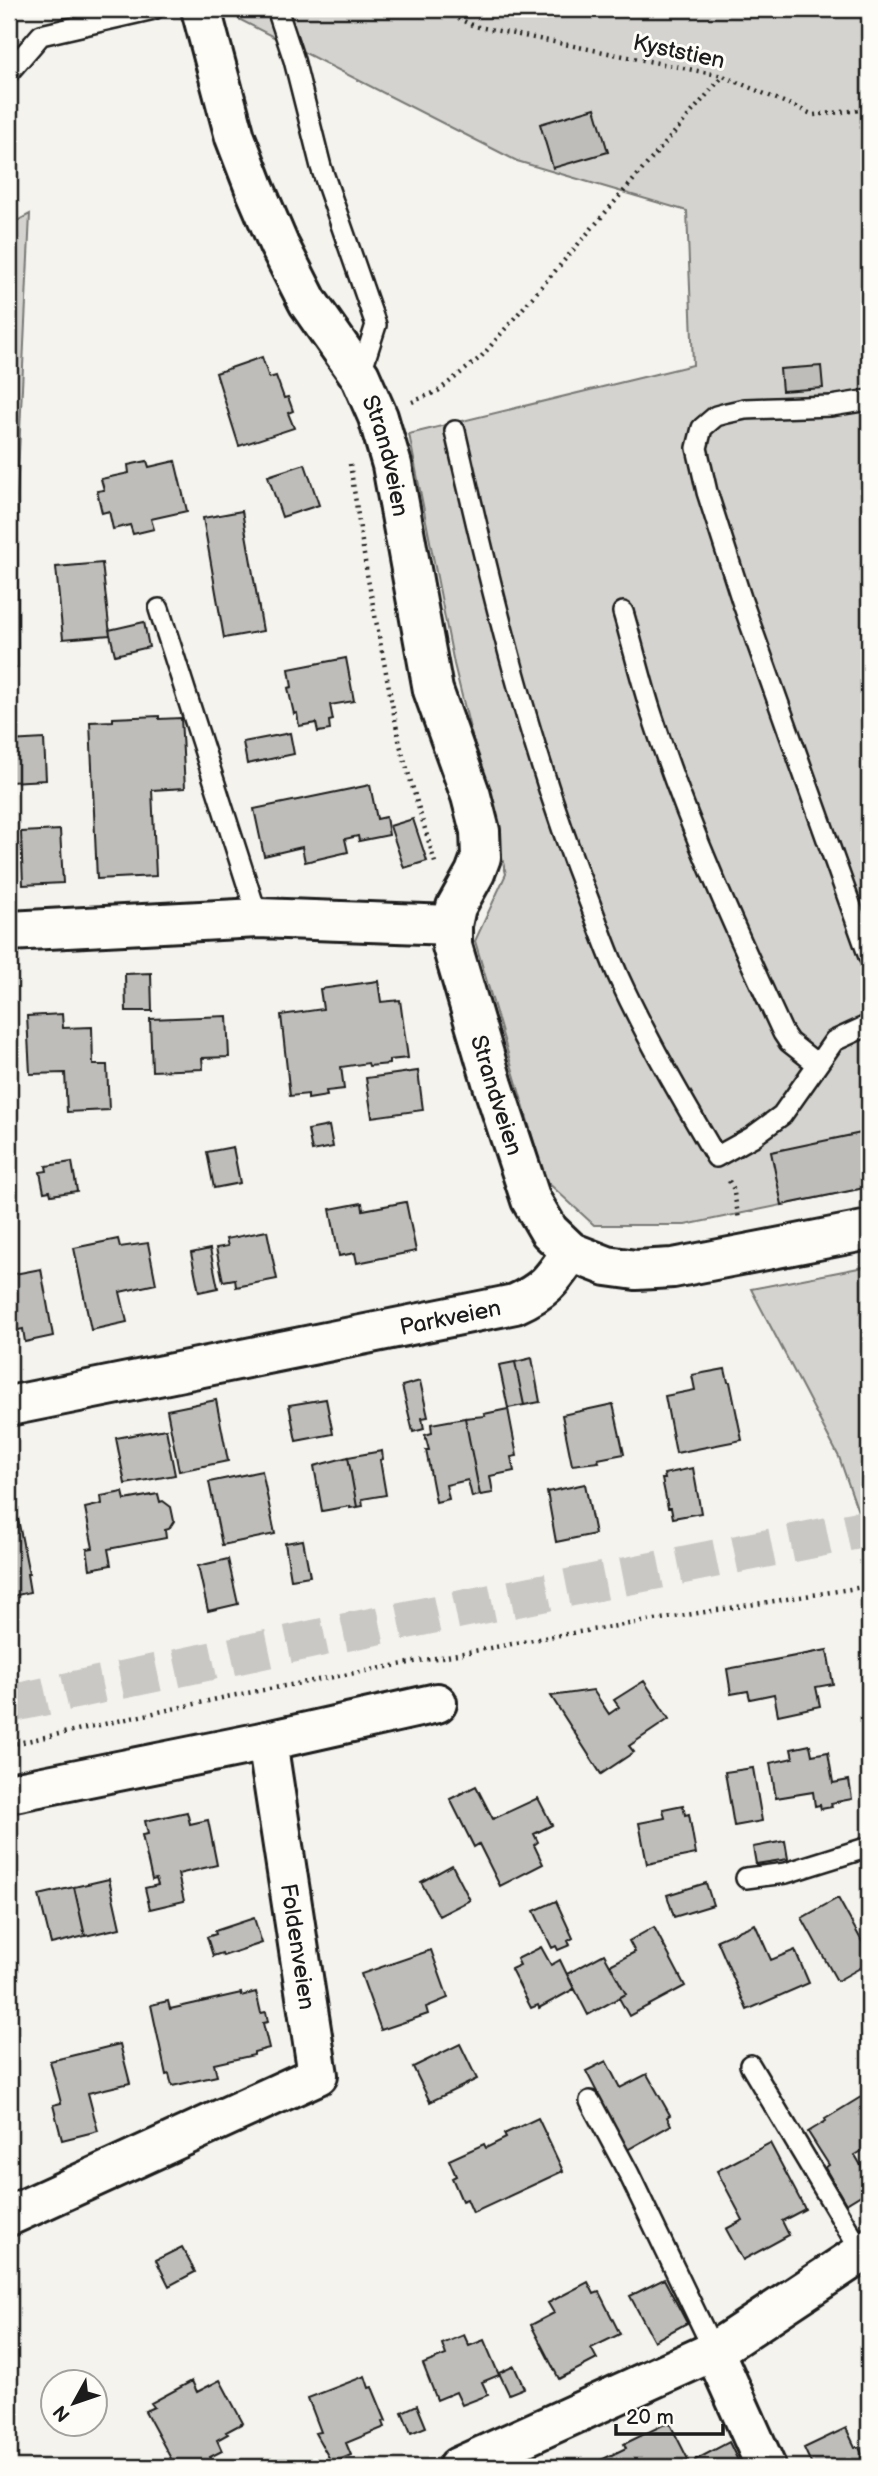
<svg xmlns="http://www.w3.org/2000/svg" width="878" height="2476" viewBox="0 0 878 2476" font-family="'Balsamiq Sans',sans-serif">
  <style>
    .green { fill: #d4d3cf; stroke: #787876; stroke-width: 2 }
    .building { fill: #bebdba; stroke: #1c1c1c; stroke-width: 2 }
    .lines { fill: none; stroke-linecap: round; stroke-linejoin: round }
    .highway-tunnel { stroke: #c9c8c4; stroke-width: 38; stroke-dasharray: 38 19; stroke-linecap: butt }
    .lane-casing { stroke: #1c1c1c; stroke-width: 24 }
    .street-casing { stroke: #1c1c1c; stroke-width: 44 }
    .path { stroke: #1c1c1c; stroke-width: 4.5; stroke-dasharray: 2 5; stroke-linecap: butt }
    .lane { stroke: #fdfcf7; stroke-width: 19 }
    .street { stroke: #fdfcf7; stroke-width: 38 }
    .labels { text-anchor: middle; stroke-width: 6; stroke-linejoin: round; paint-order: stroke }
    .street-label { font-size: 23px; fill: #1c1c1c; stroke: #fdfcf7 }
  </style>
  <rect width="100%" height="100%" fill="#f4f3ee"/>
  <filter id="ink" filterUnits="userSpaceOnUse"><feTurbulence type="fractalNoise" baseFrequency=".0143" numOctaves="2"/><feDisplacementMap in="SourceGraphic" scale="14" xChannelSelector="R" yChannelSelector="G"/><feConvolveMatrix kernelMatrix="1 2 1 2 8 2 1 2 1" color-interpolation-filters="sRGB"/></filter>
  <g filter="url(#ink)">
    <path class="green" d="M219 9H869V1187L685 1225H594L545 1180 475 941 506 874 454 664 409 434 693 365 687 211 517 161Z
      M30 214 17 497 18 667 9 668V225Z
      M869 1266V1543L839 1457 751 1289Z"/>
    <path class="building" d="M595 108 608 152 553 168 540 124Z
      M262 357 269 378 276 376 284 398 288 397 293 411 288 413 294 428 239 446 216 373Z
      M821 366 823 388 782 391 780 369Z
      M147 461 149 467 175 461 187 511 151 519 154 529 133 534 130 525 113 529 109 511 102 513 97 491 104 490 101 479 129 473 128 465Z
      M305 464 319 505 282 517 268 476Z
      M242 511 263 631 224 638 203 518Z
      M102 563 110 635 63 639 56 567Z
      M144 622 149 647 115 655 109 630Z
      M346 658 354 701 330 705 333 720 329 721 330 730 318 732 316 723 299 726 297 713 294 714 288 688 292 687 289 669Z
      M159 716V719L181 718 185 788 152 790 156 876 97 879 90 722 113 721V718Z
      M290 733 294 754 247 764 243 742Z
      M44 739 46 780 9 782V741Z
      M370 785 377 819 386 817 389 835 359 841 358 836 345 839 348 852 305 862 302 847 264 856 254 809Z
      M413 819 427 861 404 868 390 826Z
      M60 830 63 883 23 885 21 832Z
      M151 973 152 1011H126L125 974Z
      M378 981 381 1002 400 1000 408 1058 389 1060V1064L369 1066 368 1063 341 1067 344 1089 326 1091 327 1096 308 1099V1094L290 1096 281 1015 323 1009 320 989Z
      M62 1014 63 1028 92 1027 93 1065H107L109 1110 67 1112 65 1073 30 1074 27 1016Z
      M227 1016 229 1057 202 1058 203 1069 152 1071 150 1019Z
      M418 1071 423 1110 372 1117 366 1078Z
      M329 1126 333 1147 312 1151 308 1130Z
      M866 1132 869 1150V1187L782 1205 771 1152Z
      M233 1147 240 1183 214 1188 207 1152Z
      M72 1162 77 1191 51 1195 50 1191 44 1192 40 1172 47 1171 46 1166Z
      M406 1202 416 1251 357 1263 355 1253 339 1256 330 1209 362 1203 363 1210Z
      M267 1231 277 1279 236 1287 235 1279 223 1281 216 1248 228 1246 226 1239Z
      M118 1239 120 1247 148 1243 156 1284 120 1292 127 1322 91 1330 74 1248Z
      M210 1249 218 1288 199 1292 191 1253Z
      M41 1269 53 1336 25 1342 23 1329 9 1332V1275Z
      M532 1358 540 1402 524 1405 515 1362Z
      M515 1362 524 1405 508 1408 499 1365Z
      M725 1369 728 1382H730L742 1440 676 1453 665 1396 695 1390 692 1375Z
      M420 1381 428 1417 422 1418 424 1429 413 1432 402 1386Z
      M326 1399 333 1434 296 1441 289 1405Z
      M216 1400 228 1461 179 1471 167 1410Z
      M613 1404 624 1454 598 1459 599 1462 572 1465 562 1415Z
      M508 1409 517 1456 511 1457 514 1471 490 1476 493 1493 480 1495 465 1418 485 1416 484 1414Z
      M465 1418 480 1495 472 1497 468 1480 446 1485 449 1499 436 1502 426 1450H429L425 1435 432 1433 431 1424Z
      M166 1429 175 1475 125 1484 116 1438Z
      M382 1451 383 1459 380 1460 386 1495 362 1499 363 1506 357 1507 348 1457Z
      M348 1457 357 1507 350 1508V1506L322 1511 314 1466Z
      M693 1468 701 1513 673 1518 671 1508H668L662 1479H665L664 1474Z
      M262 1471 275 1534 222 1545 209 1482Z
      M585 1484 595 1534 556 1542 547 1492Z
      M123 1492 125 1500 158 1494 160 1502 163 1501 171 1507 174 1521 169 1529 165 1530 166 1538 108 1549 111 1565 90 1569 87 1549 93 1548 85 1508 102 1504 101 1496Z
      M18 1519 29 1574H27L30 1592 9 1597V1521Z
      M303 1540 310 1576 291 1579 285 1543Z
      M228 1559 238 1604 208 1611 198 1566Z
      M827 1650 833 1684 816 1687 820 1706 778 1715 774 1694 750 1699 748 1691 731 1694 727 1669Z
      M644 1681 669 1719 629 1746 634 1752 601 1774 551 1696 593 1690 609 1714 619 1707 614 1700Z
      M810 1745 812 1755 828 1752 833 1783 849 1780 852 1799 831 1803 832 1807 821 1809 820 1805 815 1806 813 1792 776 1798 770 1763 793 1758 791 1749Z
      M753 1768 762 1821 734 1826 725 1772Z
      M476 1786 493 1819 538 1798 552 1825 534 1834 538 1842 534 1845 543 1864 500 1886 479 1844 474 1847 450 1799Z
      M683 1805 685 1815 689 1814 696 1854 647 1864 639 1823 665 1818 663 1809Z
      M187 1812 190 1824 208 1820 217 1865 178 1874 184 1901 150 1909 145 1888 158 1885 156 1879 152 1880 142 1835 148 1834 145 1821Z
      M785 1841 788 1859 756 1864 753 1847Z
      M452 1865 470 1900 439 1916 421 1882Z
      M109 1879 120 1928 85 1936 74 1887Z
      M706 1883 713 1905 674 1917 667 1895Z
      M74 1887 85 1936 51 1944 39 1895Z
      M838 1898 869 1954V1963L837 1981 802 1918Z
      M556 1901 573 1938 568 1941 570 1945 558 1950 556 1946 552 1948 534 1911Z
      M254 1918 262 1943 223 1956 222 1953 213 1956 207 1937 216 1934 215 1931Z
      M755 1924 771 1960 795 1950 809 1983 747 2010 717 1940Z
      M654 1927 685 1986 629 2016 619 1998 626 1994 610 1965 635 1952 629 1941Z
      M541 1947 551 1965 560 1960 574 1989 539 2008 538 2005 531 2008 511 1969 520 1965 517 1959Z
      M431 1950 448 1998 426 2007 428 2014 381 2030 361 1974Z
      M604 1954 626 1994 588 2015 567 1974Z
      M256 1992 261 2013 266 2012 268 2022 263 2023 269 2048 254 2052V2055L214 2064 217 2076 172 2086 169 2074 166 2075 151 2005 168 2001 170 2009 241 1993V1996Z
      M120 2044 130 2083 88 2093 98 2131 62 2140 53 2105 61 2103 50 2061Z
      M460 2044 477 2079 430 2102 413 2067Z
      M606 2061 620 2088 647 2074 670 2115 667 2117 671 2125 627 2150 586 2071Z
      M869 2092V2147L855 2155 869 2179V2190L846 2204 825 2168 829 2165 808 2132 826 2121 825 2119Z
      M538 2118 563 2171 473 2213 467 2199 462 2201 452 2178 456 2176 449 2160 484 2144 486 2148 506 2138 504 2134Z
      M770 2143 805 2209 782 2221 789 2235 743 2260 726 2229 743 2220 717 2171Z
      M182 2247 195 2272 169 2286 156 2260Z
      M664 2279 687 2323 654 2341 630 2296Z
      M588 2282 594 2294 599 2292 620 2334 591 2348 597 2359 559 2379 531 2325 554 2313 548 2303Z
      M464 2335 469 2346 484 2340 499 2375 482 2382 488 2395 462 2405 456 2392 437 2400 423 2364 446 2355 442 2344Z
      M514 2366 524 2388 509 2394 499 2373Z
      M365 2376 369 2388 372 2387 386 2421 383 2422 385 2427 346 2443 351 2455 332 2463 315 2433 321 2432 308 2398Z
      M220 2380 243 2423 226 2432 228 2434 217 2440 222 2451 210 2457 213 2463 205 2467H185L182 2462 175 2466 145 2411 154 2407 151 2403 192 2381 197 2392Z
      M417 2405 426 2427 411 2433 402 2412Z
      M669 2422 692 2467H600L597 2462 626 2448 624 2444Z
      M846 2428 855 2447H859L862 2454 861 2458 865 2467H804L811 2463 804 2448Z
      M729 2442 741 2467H698L695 2460Z"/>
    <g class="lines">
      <path class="highway-tunnel" d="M9 1704 356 1630 869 1528"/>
      <g class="lane-casing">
        <path id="lane" d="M277 9 294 60 321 167 376 325 360 375
          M9 72 41 35 154 9
          M869 400 831 406 745 409 727 413 716 416 702 428 697 448 707 492 742 601 869 957
          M455 431C491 590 529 749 589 901 599 927 608 954 620 980 648 1041 682 1099 716 1157L752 1137 782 1115 834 1041 869 1025
          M159 609 258 918
          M623 612C633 646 641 681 652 715 687 824 735 929 783 1033L789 1042 817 1064
          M746 1878 786 1873 869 1847
          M750 2065 862 2253
          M590 2101 629 2174 714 2351"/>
      </g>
      <g class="street-casing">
        <g id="street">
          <path id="s1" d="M201 9 235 137 255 189 279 245 308 302 360 376 378 417 392 465 433 690 471 796 480 831 481 857 475 873 456 907 452 925V946L493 1085 531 1200 549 1231 571 1252"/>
          <path d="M9 931 258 918 452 925"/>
          <path id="s2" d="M9 1406 515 1304C546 1290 552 1280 571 1252L607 1266 636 1270 673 1268 869 1230"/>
          <path d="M267 1741 437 1703"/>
          <path id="s3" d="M9 1793 267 1741 318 2075 9 2216"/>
          <path d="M714 2351 766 2467"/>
          <path d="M458 2467 714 2351 869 2248"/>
        </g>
      </g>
      <path class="path" d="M439 9 474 26 723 76 814 115 869 109
        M412 402 438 391 481 357 723 76
        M350 464 367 574 400 745 436 866
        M729 1181 733 1188 739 1219
        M9 1745 231 1696 560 1635 869 1586"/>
      <use href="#lane" class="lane"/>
      <use href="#street" class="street"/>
    </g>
  </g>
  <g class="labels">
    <g class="street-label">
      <text transform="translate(679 51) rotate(12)" y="8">Kyststien</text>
      <text dy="8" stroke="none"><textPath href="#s1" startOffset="488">Strandveien</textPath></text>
      <text dy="8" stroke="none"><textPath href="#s1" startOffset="1153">Strandveien</textPath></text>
      <text dy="8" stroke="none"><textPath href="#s2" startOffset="450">Parkveien</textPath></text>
      <text dy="8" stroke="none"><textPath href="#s3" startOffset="471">Foldenveien</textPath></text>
    </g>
  </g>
  <rect width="878" height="2476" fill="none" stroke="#fdfcf7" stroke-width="35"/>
  <rect x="18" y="18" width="843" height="2441" fill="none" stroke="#1c1c1c" stroke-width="2.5" filter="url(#ink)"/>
  <g transform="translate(74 2403) rotate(230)"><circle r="33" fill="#fdfcf7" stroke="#a3a29f" stroke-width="2"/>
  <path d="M0-5L12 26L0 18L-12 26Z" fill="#1c1c1c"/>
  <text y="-10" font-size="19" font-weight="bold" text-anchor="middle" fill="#1c1c1c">N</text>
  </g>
  <path d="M616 2424v10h107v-10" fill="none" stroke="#1c1c1c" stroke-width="3.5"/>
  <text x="626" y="2424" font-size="21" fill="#1c1c1c" stroke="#fdfcf7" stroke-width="5" paint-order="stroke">20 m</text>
</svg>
